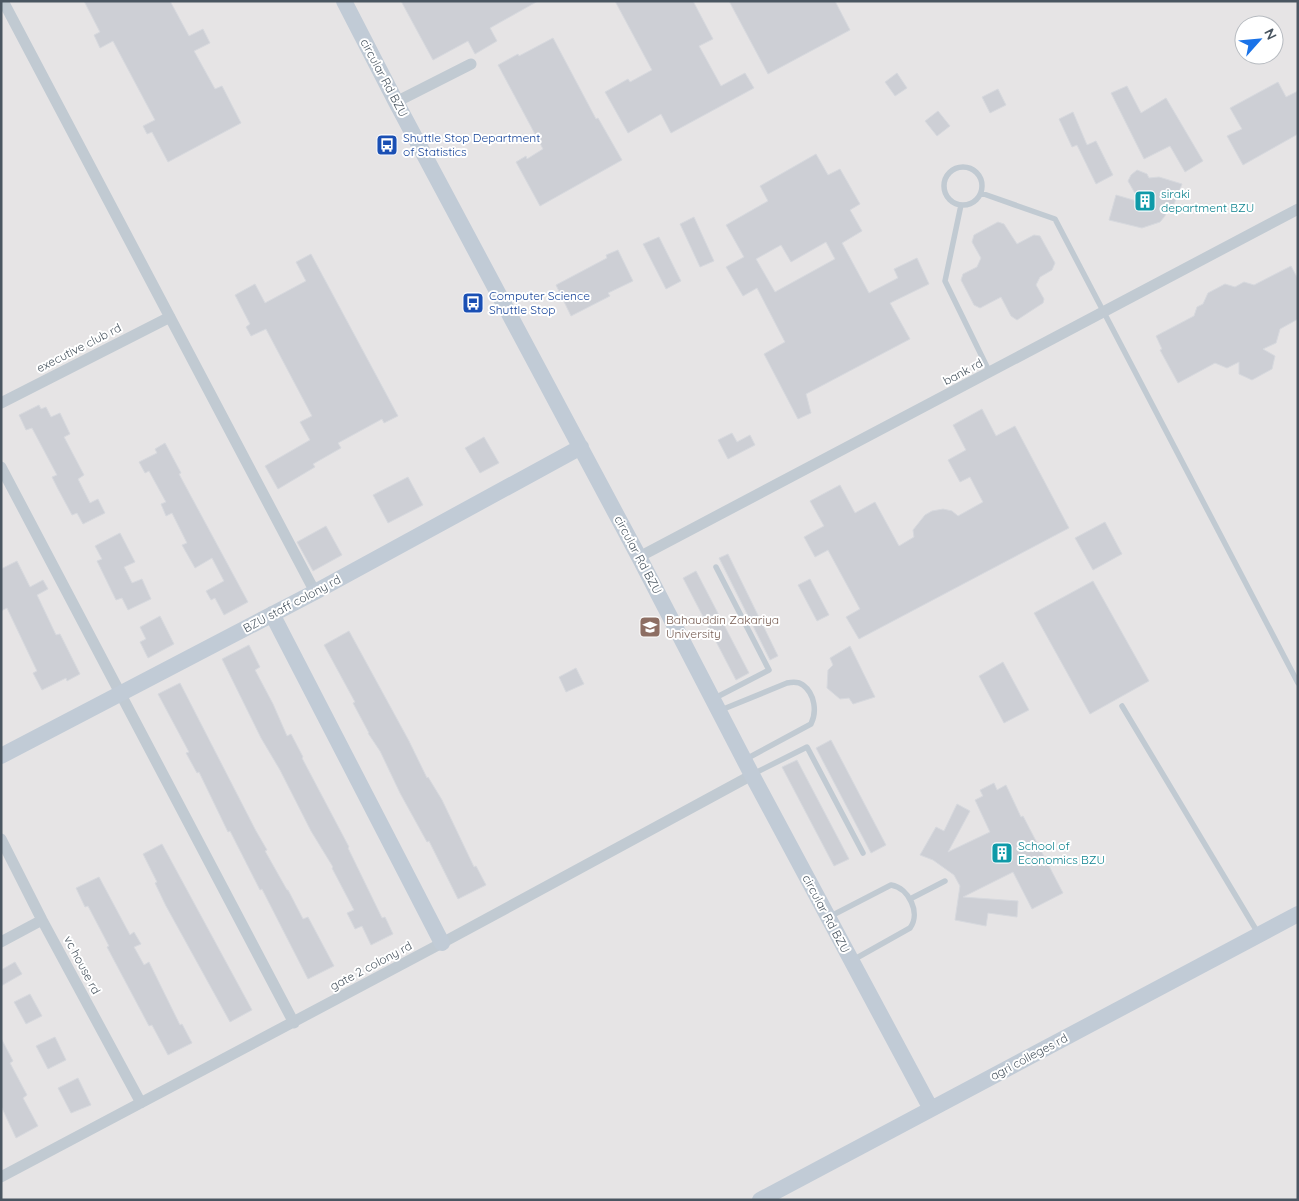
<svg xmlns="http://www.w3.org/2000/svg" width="1299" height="1201" viewBox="0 0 1299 1201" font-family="Quicksand,sans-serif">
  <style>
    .education { fill: #e6e4e5; fill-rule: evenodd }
    .building { fill: #cdcfd5; stroke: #d7d9de; fill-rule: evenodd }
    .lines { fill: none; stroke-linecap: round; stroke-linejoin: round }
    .lane { stroke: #c1cad2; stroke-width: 5.5 }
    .street { stroke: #c1cad2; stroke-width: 11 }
    .secondary { stroke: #c1cbd6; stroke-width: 16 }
    .labels { text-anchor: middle; stroke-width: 4; stroke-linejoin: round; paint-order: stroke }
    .street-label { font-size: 12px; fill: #4a5661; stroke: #fff }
    .transit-label { font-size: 12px; fill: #164399; stroke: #fff; text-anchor: start }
    .culture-label { font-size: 12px; fill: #0d838f; stroke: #fff; text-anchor: start }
    .education-label { font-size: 12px; fill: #785e54; stroke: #fff; text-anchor: start }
  </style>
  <rect width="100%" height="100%" fill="#f5f3f3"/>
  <path class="education" d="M1 1H1298V1200H1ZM1244 25H1274V55H1244Z"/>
  <path class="building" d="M84 1H170L189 36 203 29 210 43 194 51 215 89 222 86 241 123 168 162 152 132 147 134 143 126 155 120 113 41 100 48 94 35 100 32Z
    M401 1H538L490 28 497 41 475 54 468 41 433 60Z
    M615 1H693L713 39 699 46 721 86 745 73 754 88 671 133 661 114 628 133 605 92 628 79 630 82 652 70Z
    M729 1H835L850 30 768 74Z
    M553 38 596 119 598 118 622 160 540 206 516 162 526 156 527 159 543 149 498 65 518 54 519 56Z
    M897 73 907 88 895 96 885 82Z
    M1278 82 1286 97 1298 91V134L1243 165 1227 136 1242 129 1230 108Z
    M1127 86 1141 113 1166 98 1203 161 1185 172 1170 146 1144 159 1111 93Z
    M998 89 1006 105 990 113 982 97Z
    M938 111 950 126 937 136 925 121Z
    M1073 112 1087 145 1096 141 1113 175 1096 184 1077 145 1072 147 1059 119Z
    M816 154 828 175 840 169 860 204 850 210 862 231 842 243 869 293 898 278 894 269 917 258 929 284 890 303 910 339 806 394 811 413 798 419 764 354 785 342 757 288 743 296 726 267 744 257 726 225 768 201 760 186ZM826 242 835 259 775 292 756 259 781 245 791 262Z
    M1137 170 1147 174 1149 178 1159 177 1182 184 1174 204 1167 207 1165 216 1160 222 1142 228 1109 220 1116 195 1140 202 1128 181 1131 175Z
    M694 217 714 261 700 267 680 224Z
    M998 222 1004 224 1017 244 1034 235 1040 236 1055 263 1052 270 1040 277 1036 285 1044 299 1043 303 1017 320 1011 316 1001 297 980 308 974 305 961 280 963 274 977 267 981 258 972 242 974 235Z
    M659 237 681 281 666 289 643 244Z
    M618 250 633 281 608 293 610 296 571 316 556 285 607 258 606 255Z
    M311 254 398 416 384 423 382 419 338 443 341 448 313 464 315 467 278 489 265 466 310 440 300 422 312 416 266 329 251 336 246 327 250 324 235 295 255 284 265 303 306 281 296 262Z
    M1291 266 1298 279V319L1280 329 1276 343 1263 349 1275 356 1272 369 1252 380 1239 374V362L1227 368 1215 363 1178 383 1160 350 1162 349 1156 336 1194 316 1197 307 1203 304 1208 293 1225 284 1235 287 1244 282 1254 285Z
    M39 405 41 409 46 407 51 417 60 413 70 434 64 437 84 475 78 479 90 503 98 499 105 513 83 524 77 513 72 515 58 489 52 477 57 475 32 428 26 430 19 415Z
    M982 409 996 436 1015 426 1069 528 859 639 846 617 860 609 828 550 815 557 804 537 824 526 810 501 840 485 855 513 875 502 899 546 914 537 913 530 925 515 932 511 943 509 952 511 958 516 983 502 970 477 960 482 948 460 966 450 953 425Z
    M732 433 737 442 750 435 755 445 728 459 718 440Z
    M484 437 499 463 480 473 465 448Z
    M165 443 181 473 179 474 248 602 224 615 215 598 211 600 206 591 224 581 212 558 195 568 182 545 187 543 172 513 166 516 161 504 166 502 149 471 145 473 139 462 157 453 155 449Z
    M408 477 423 505 388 523 373 495Z
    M1105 522 1122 554 1093 570 1075 538Z
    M326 526 342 555 313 571 297 542Z
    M120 533 135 562 124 567 132 583 142 579 151 599 128 610 122 598 116 600 97 561 102 559 95 546Z
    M728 554 778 656 770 660 719 558Z
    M17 561 30 587 43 580 48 589 37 595 56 635 60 634 80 674 67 681 66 678 42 690 33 673 37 671 7 608 1 611V569Z
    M696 571 749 673 736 680 683 578Z
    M810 579 829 615 817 621 798 585Z
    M1093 581 1149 681 1090 714 1034 613Z
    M160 616 174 644 148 658 140 642 146 639 140 627Z
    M349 631 409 741 427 778 428 777 442 800 474 867 476 866 486 885 458 899 429 841 427 842 400 793 380 751 368 733H369L353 703 355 702 324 645Z
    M249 645 260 667 255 670 273 704 287 736 291 734 303 757 302 758 349 847 348 848 382 918 385 917 393 934 371 945 362 926 355 929 347 913 354 910 332 868 333 867 311 831 280 770 261 738 222 659Z
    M850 646 875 697 853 704 849 698 840 699 827 688 828 670 833 665 830 658Z
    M1003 662 1029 710 1004 723 979 676Z
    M576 668 584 684 566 692 559 677Z
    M180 683 256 831 267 850 265 851 287 890H288L303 919 308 917 334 966 308 979 262 889 260 890 230 831 228 832 199 772 197 773 186 753 189 752 158 694Z
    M831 740 886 845 871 853 816 748Z
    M797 760 849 859 834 866 782 767Z
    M994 783 997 790 1006 785 1021 817 1023 816 1063 893 1032 909 1013 872 963 897 1018 901 1017 917 988 913 986 926 955 920 960 886 954 875 933 860 920 855 936 827 944 831 957 804 970 811 948 852 990 832 975 800 983 796 980 790Z
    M162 844 252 1010 230 1022 166 906 155 883 157 882 143 854Z
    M99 877 130 935 134 932 141 944 134 947 144 965 149 962 180 1025 182 1024 192 1043 168 1055 152 1025 149 1026 107 947 109 946 88 906 85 907 76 888Z
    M15 962 22 974 1 986V970Z
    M30 994 42 1016 26 1024 14 1002Z
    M55 1037 66 1060 48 1069 36 1046Z
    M1 1038 13 1061 10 1063 27 1095 23 1098 38 1126 16 1138 1 1106Z
    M78 1078 91 1105 71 1113 58 1088Z"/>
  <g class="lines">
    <path class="lane" d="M944 186a19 19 0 1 1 38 0a19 19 0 1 1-38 0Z
      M981 193 1055 219 1298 683
      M961 205 945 281 990 373
      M715 698 769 670 716 567
      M1122 706 1258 933
      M721 710 787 683C792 682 798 681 803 685 815 694 817 712 811 724L746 759
      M753 774 807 747 863 853
      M910 899 945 881
      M829 917 891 885C909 888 921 913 910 928L853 960"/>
    <path class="street" d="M3 1 315 592
      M396 102 471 64
      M1 403 170 317
      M1 467 294 1023
      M639 557 1298 209
      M1 839 42 920 141 1103
      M1 942 42 920
      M1 1177 442 943 752 775"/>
    <path class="secondary" d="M344 1 396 102 639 557 752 775 931 1109
      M272 614 442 943
      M1 756 315 592 581 447
      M760 1200 1298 914"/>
  </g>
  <defs>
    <g id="bus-square" transform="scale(1.125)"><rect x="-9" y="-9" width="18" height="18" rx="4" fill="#1a4fb4" stroke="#fff"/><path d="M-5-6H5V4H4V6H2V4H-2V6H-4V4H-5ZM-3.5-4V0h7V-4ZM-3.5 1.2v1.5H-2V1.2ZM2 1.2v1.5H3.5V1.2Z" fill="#fff"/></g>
    <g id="building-square" transform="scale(1.125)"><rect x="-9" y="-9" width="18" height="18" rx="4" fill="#0f9aa8" stroke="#fff"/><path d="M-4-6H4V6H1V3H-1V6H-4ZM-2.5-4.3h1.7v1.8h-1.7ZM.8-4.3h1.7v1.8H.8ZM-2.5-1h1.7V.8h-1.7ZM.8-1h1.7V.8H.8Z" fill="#fff"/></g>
    <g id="university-square" transform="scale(1.125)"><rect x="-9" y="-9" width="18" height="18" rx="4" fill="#8d6e63" stroke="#fff"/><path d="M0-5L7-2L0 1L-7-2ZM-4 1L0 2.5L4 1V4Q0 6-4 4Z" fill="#fff"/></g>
  </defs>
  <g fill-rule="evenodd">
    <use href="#bus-square" x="387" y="145"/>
    <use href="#building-square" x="1145" y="201"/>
    <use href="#bus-square" x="473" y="303"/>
    <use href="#university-square" x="650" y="627"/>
    <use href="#building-square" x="1002" y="853"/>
  </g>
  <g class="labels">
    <g class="street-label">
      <text transform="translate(384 78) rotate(62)" y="4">circular Rd BZU</text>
      <text transform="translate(79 348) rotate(-27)" y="4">executive club rd</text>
      <text transform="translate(963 372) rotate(-28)" y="4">bank rd</text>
      <text transform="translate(638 555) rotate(62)" y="4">circular Rd BZU</text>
      <text transform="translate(292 604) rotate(-28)" y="4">BZU staff colony rd</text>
      <text transform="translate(826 914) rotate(62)" y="4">circular Rd BZU</text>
      <text transform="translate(82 965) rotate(62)" y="4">vc house rd</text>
      <text transform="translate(371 966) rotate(-28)" y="4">gate 2 colony rd</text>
      <text transform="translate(1029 1057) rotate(-28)" y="4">agri colleges rd</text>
    </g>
    <g class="transit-label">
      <text x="403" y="142">Shuttle Stop Department<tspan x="403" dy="14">of Statistics</tspan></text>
      <text x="489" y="300">Computer Science<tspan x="489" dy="14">Shuttle Stop</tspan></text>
    </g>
    <g class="culture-label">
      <text x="1161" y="198">siraki<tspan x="1161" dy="14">department BZU</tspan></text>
      <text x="1018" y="850">School of<tspan x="1018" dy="14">Economics BZU</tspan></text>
    </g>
    <g class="education-label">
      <text x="666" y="624">Bahauddin Zakariya<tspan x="666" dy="14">University</tspan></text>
    </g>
  </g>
  <rect width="1299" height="1201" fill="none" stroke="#4a5661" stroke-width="5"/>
  <g transform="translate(1259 40) rotate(63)"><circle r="24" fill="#ffffff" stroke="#b7bbc0"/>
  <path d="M0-4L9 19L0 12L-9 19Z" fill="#1a73e8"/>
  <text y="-8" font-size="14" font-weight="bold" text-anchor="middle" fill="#4a5661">N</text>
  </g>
</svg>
